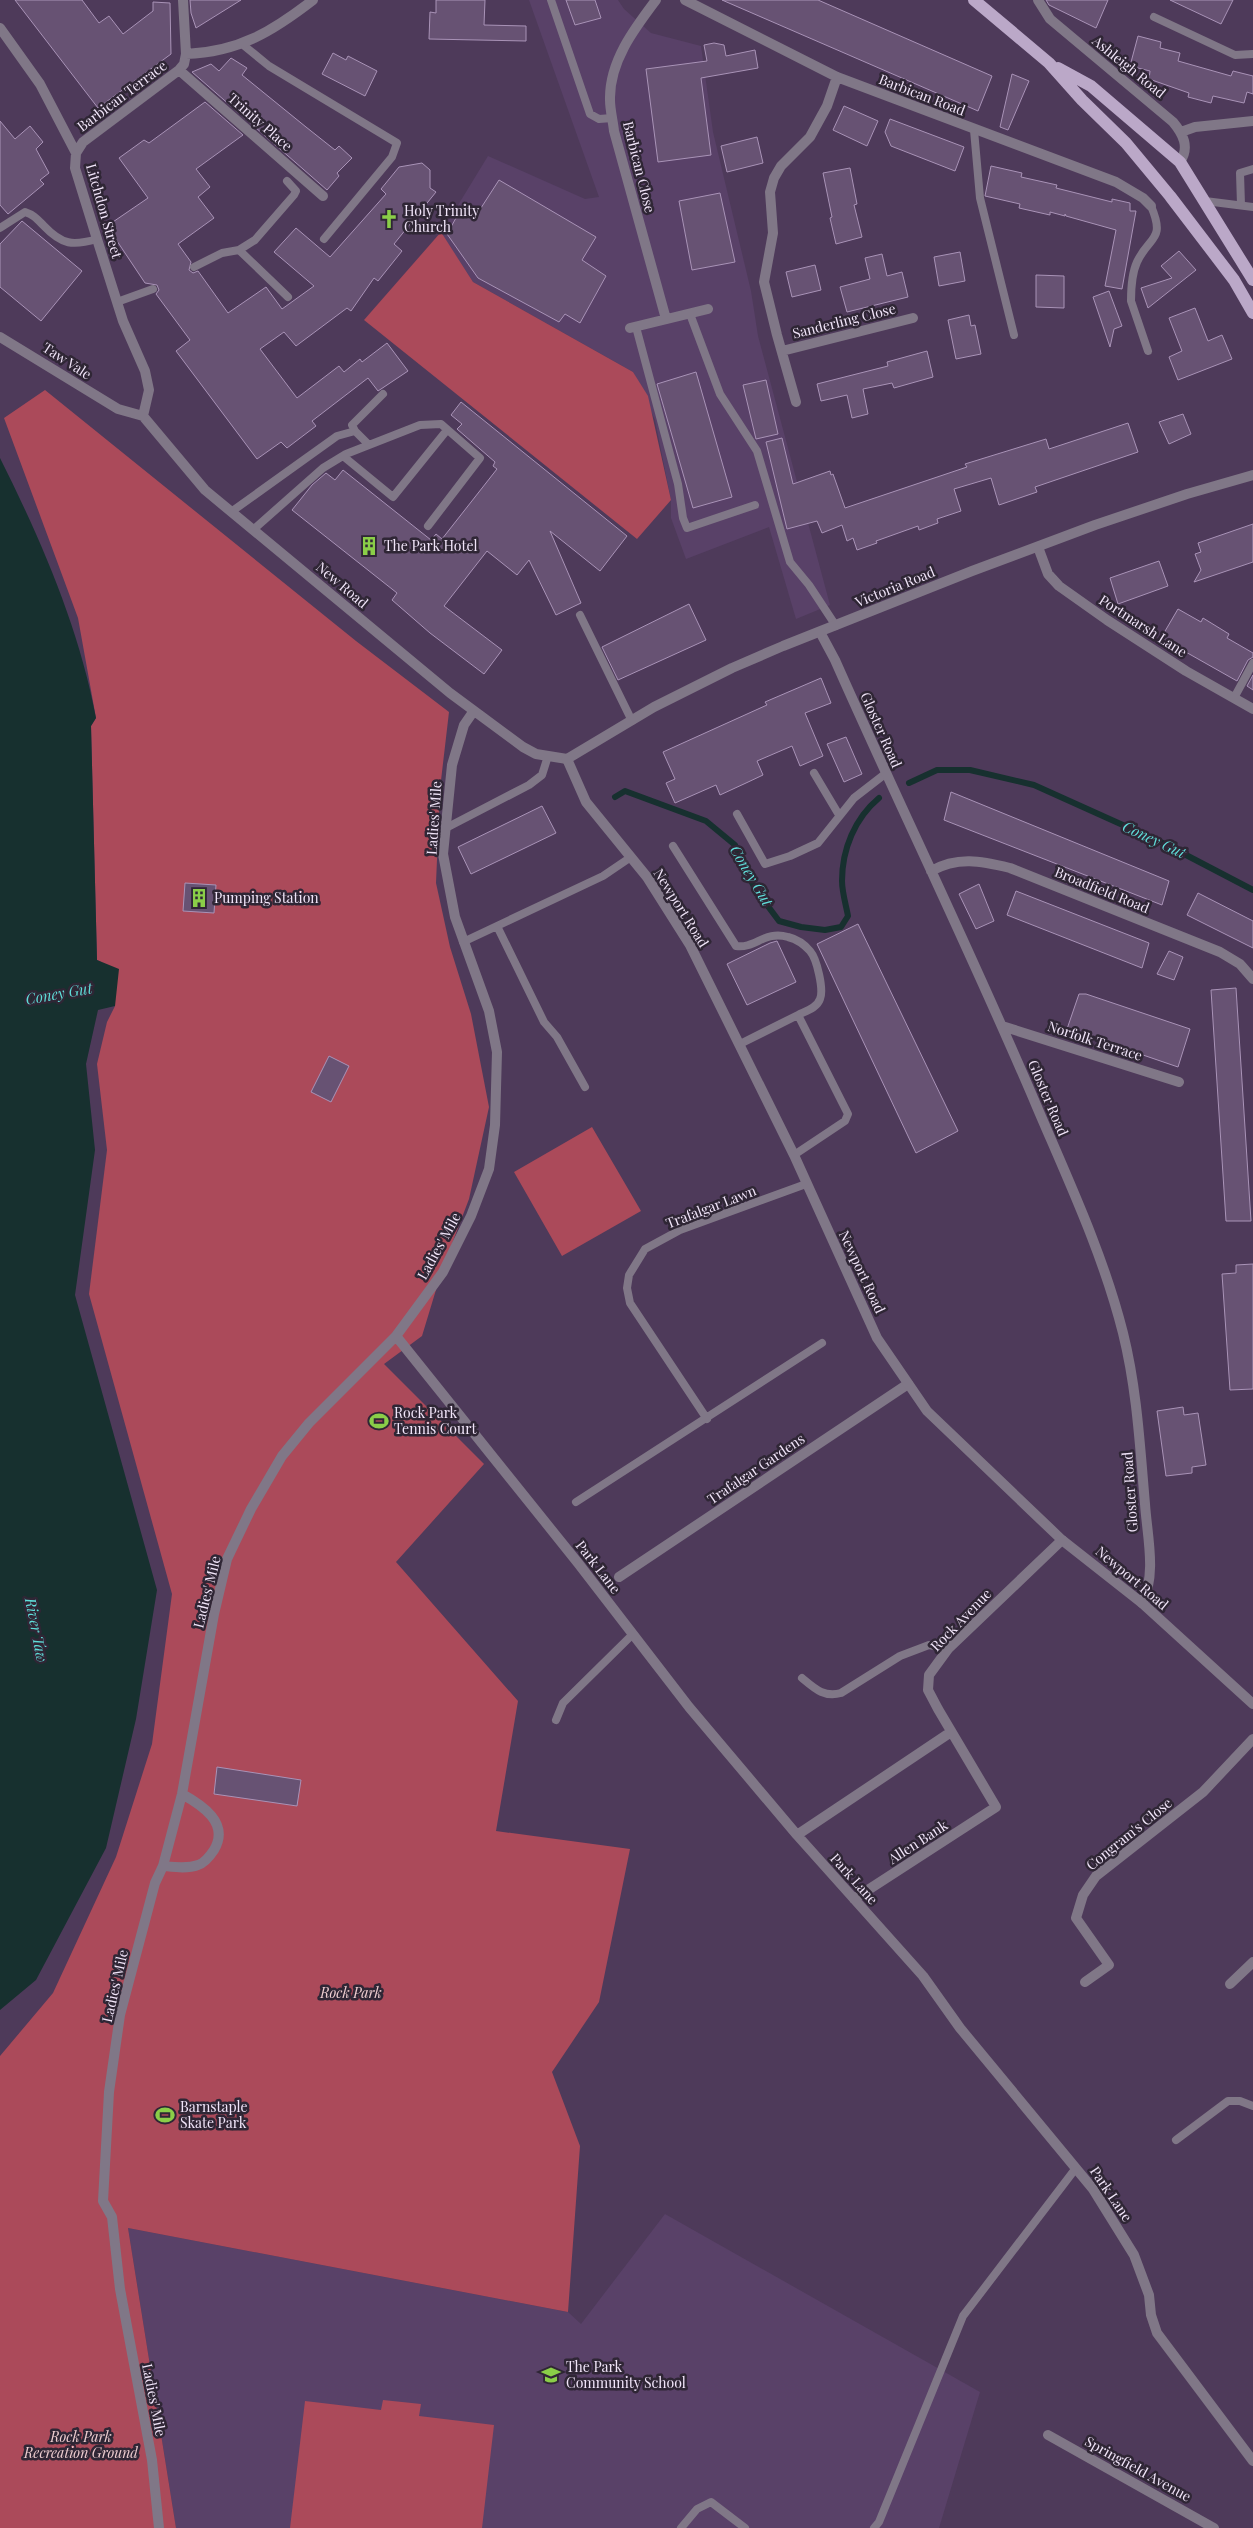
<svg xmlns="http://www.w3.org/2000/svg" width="1253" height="2528" viewBox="0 0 1253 2528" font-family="'Playfair Display',serif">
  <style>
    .built { fill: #594168 }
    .green { fill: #ab4a5a }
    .water { fill: #17302f }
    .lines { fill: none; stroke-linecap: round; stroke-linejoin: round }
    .stream { stroke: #17302f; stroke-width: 6 }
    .building { fill: #675273; stroke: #a993b7 }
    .service { stroke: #807787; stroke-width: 8 }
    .pedestrian { stroke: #807787; stroke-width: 10 }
    .minor { stroke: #807787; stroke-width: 10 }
    .tertiary { stroke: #807787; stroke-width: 10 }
    .primary { stroke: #bba8c8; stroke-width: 12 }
    .labels { text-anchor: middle; stroke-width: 5; stroke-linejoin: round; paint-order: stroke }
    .street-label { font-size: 14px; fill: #f1e5f9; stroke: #2f2635 }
    .poi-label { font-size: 14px; fill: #f1e5f9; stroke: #2f2635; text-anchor: start }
    .park-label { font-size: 14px; font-style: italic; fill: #efced1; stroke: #2f2635 }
    .water-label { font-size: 15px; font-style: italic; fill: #5fddd9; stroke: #2f2635 }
  </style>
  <rect width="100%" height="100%" fill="#4e3a5a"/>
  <path class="built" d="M529 0H618L624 9 651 33 701 46 713 132 751 291 758 336 830 605 796 619 769 527 686 559 671 518V500L655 420 633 372 473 282 441 233 488 156 585 199 599 197Z
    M665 2214 980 2392 939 2528H176L128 2228 568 2312 581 2324Z"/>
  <path class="green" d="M441 232 473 282 633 372 648 396 671 500 637 539 364 320Z
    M45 390 356 641 449 712 440 789 436 883 450 947 471 1014 489 1107 469 1199 442 1270 422 1336 384 1364 484 1464 396 1562 518 1701 496 1831 630 1849 599 2002 552 2072 580 2146 568 2312 128 2228 176 2528H0V2056L53 1993 116 1857 152 1744 172 1594 89 1294 107 1150 97 1064 107 1022 115 1006 101 962 97 960 91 726 96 718 78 618 4 418Z
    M592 1127 641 1211 562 1256 514 1172Z
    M383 2400 421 2404 419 2416 494 2425 482 2528H290L305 2401 381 2410Z"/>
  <path class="water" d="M0 458C41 540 79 627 96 718L91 726 97 960 119 969 115 1006 98 1010 86 1064 95 1150 75 1295 157 1590 136 1719 106 1848 36 1980 0 2010Z"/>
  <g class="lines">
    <path class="stream" d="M909 783 937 770H970L1034 785 1165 844 1253 890
      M615 797 625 791 706 821 735 845 755 889 779 921 801 927 825 930 841 927 848 916C846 905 842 892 842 881 842 849 855 818 879 798"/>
  </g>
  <path class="building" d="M15 0H82L99 23 109 16 123 34 153 11V2L170 3 171 54 98 108Z
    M190 0H241L196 28 191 13Z
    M436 0H485L484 25 526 26V41L429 39 430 12 436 13Z
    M566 0H595L601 18 575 25Z
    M722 0H818L992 76 978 111Z
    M1046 0H1108L1096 28 1049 5Z
    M1170 0H1233L1221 24Z
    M1138 36 1161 42 1160 48 1180 53 1178 61 1231 76 1233 71 1253 76V94L1247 92 1244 103 1213 96 1211 103 1188 97 1189 93 1149 79 1150 71 1130 66Z
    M714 43 724 45 726 56 755 50 758 68 701 78 711 155 658 162 646 69 707 61 704 45Z
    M333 53 346 60 348 56 377 71 365 96 322 74Z
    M231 58 247 68 242 75 306 127 335 150 339 146 352 158 337 173 339 176 327 190 192 72 211 64 219 71Z
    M1012 74 1029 81 1008 130 1000 127Z
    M205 102 243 135 196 169 210 187 198 197 214 218 178 244 191 262 189 270 193 273 198 271 228 313 266 287 282 309 314 286 274 252 296 228 330 257 386 194 381 189 399 167 422 163 430 170V188L436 192 394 244 402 251 378 281 374 278 351 311 347 308 296 346 284 332 260 349 297 398 339 366 344 372 360 359 362 362 387 343 408 371 378 391 368 378 312 421 316 426 287 448 281 442 257 459 176 351 190 340 156 294 159 290 157 285 145 283 107 226 148 198 119 158 144 140 149 143Z
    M844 106 878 121 867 146 833 130Z
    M890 119 964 147 955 171 891 146 885 132Z
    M0 121 15 139 30 126 43 142 36 149 49 173 40 180 44 184 8 214 0 205Z
    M757 137 763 163 727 172 721 146Z
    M991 166 1022 173 1021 177 1057 185 1056 188 1112 202V199L1130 203V211H1136L1122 289 1105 286 1116 230 1066 216 1065 214V216L1050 212V215L1019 208 1020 204 985 196Z
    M850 168 857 204 854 205 862 237 836 244 830 218 832 217 823 173Z
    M499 180 596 237 582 260 606 276 580 323 565 314 559 322 478 278 447 234 465 202 479 211Z
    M720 193 735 262 692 270 679 201Z
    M22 221 82 271 41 321 0 287V244Z
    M1179 251 1196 270 1148 308 1141 288 1172 278 1161 266Z
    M960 252 965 281 939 286 934 257Z
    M882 254 887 276 902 272 908 297 847 312 840 287 870 279 865 258Z
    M815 265 821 290 792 297 786 272Z
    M1036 275 1064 276V308L1036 307Z
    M1109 291 1122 326 1114 329 1110 347 1093 297Z
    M1195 308 1208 341 1222 335 1232 359 1178 380 1169 357 1182 351 1169 318Z
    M969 315 971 326 975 325 981 354 956 359 948 320Z
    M927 351 933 377 894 388 892 383 863 389 868 414 852 418 847 395 821 401 817 384 888 366 887 362Z
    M696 372 732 497 693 508 657 384Z
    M766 380 778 434 756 439 743 385Z
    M461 402 627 536 600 571 550 531 581 603 556 615 529 560 517 575 487 551 444 606 502 650 484 674 430 633 392 600 397 593 292 510 312 485 326 473 335 480 343 470 431 540 436 534 442 539 497 469 493 466 495 462 457 429 462 424 451 415Z
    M1183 414 1191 434 1169 444 1159 422Z
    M1128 423 1138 452 1035 487 1037 492 999 505 991 478 954 489 961 511 937 519 938 523 919 530 918 526 876 541 877 543 857 550 853 538 847 541 842 525 822 533 817 521 787 529 766 442 782 438 793 484 830 471 831 475 833 474 845 508 967 467 965 464 1046 439 1049 449Z
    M1253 524V562L1194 582 1201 570 1195 554 1201 552 1198 543Z
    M1159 561 1168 586 1118 604 1110 578Z
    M689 604 706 640 618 680 602 647Z
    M1178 609 1201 622 1203 618 1229 634 1227 638 1253 653V657L1248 660 1237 681 1161 638Z
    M1253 675V690L1247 686Z
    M821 678 831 703 805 713 823 756 800 766 792 746 757 761 763 775 746 783 720 795 716 785 675 803 666 783 675 779 663 752 767 705 765 702Z
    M846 737 862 774 844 782 827 744Z
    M951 792 1169 881 1162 905 944 820Z
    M542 806 556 833 471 874 458 847Z
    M185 883 216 885 214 913 183 911Z
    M979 884 994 921 976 929 959 894Z
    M1016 891 1149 943 1142 968 1007 915Z
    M1198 893 1253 921V948L1187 915Z
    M858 924 958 1131 916 1153 817 944Z
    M777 941 796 982 747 1005 727 964 770 943Z
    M1169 951 1183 957 1174 980 1157 974Z
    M1236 988 1251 1221H1226L1211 990Z
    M1079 994H1086L1190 1029 1178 1067 1067 1029Z
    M329 1056 349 1066 331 1102 311 1092Z
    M1253 1264V1389L1230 1390 1222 1274 1236 1273V1265Z
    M1183 1407 1184 1415 1198 1413 1206 1465 1192 1467V1473L1166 1476 1157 1411Z
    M217 1767 301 1780 297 1806 214 1794Z"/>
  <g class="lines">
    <path class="service" d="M551 0 590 114 599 119 612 118
      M1154 17 1235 55 1253 54
      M242 44 269 66 397 143 392 157 324 239
      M974 130 980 198 1014 335
      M1205 201 1253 207
      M1241 205 1240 173 1253 169
      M0 228 25 212C34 215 37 219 44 226 62 245 73 246 97 239
      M239 250 288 297
      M194 267 222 253 239 250 255 240 294 195 296 191 287 181
      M117 302 153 289
      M690 314 720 394 757 451 790 562 809 585 836 626
      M636 327 678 484 683 518 687 528 755 505
      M1148 351 1131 301C1131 290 1132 273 1137 262 1149 236 1166 241 1151 206
      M355 431 352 425 383 394
      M343 456 393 497 447 430
      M231 512 337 436 355 431 369 445
      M254 529 323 468 346 454 420 425 441 424 480 458 428 526
      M580 615 632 721
      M1234 698 1253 663
      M814 773 839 815
      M737 814 765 864 790 856 818 843 854 798 885 774
      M446 828 529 785 542 775 548 756
      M673 846 736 946C755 949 765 930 788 937 796 939 804 944 810 951 817 959 824 990 820 999 817 1008 806 1011 798 1015
      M497 926 544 1022 557 1037 585 1087
      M463 942 603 876 631 857
      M740 1044 798 1015 848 1114 845 1121 794 1155
      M707 1419 630 1303 627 1288 629 1275 645 1249 680 1230 806 1184
      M576 1502 822 1343
      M802 1678C814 1688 824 1698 841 1693L900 1656 929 1645 948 1649
      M556 1720 563 1703 633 1634
      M1176 2140 1228 2101H1240L1253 2106
      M681 2528 697 2509 711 2502 745 2528
      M874 2528 879 2522 963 2316 1076 2168"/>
    <path class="pedestrian" d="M619 1577 908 1384"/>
    <path class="minor" d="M183 0 186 54
      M656 0C634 29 609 62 610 100 610 110 613 121 614 131L666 319
      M685 0 837 77 1116 182 1143 198 1151 206
      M1038 0 1050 19 1173 122C1183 134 1190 147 1180 162
      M0 28 40 84 76 153 75 168 97 239 123 321 145 371 149 390 143 416
      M179 70 323 196
      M1181 132 1195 127 1253 121
      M76 153 83 142 179 70 184 64 186 54C239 52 273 31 313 0
      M630 328 708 309
      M0 337 118 409 143 416 205 490 450 693 523 747 536 754 567 759
      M782 351 913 318
      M796 402 777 335 764 282 773 233 770 192 774 178 781 166 810 137 827 106 837 77
      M1038 547 1048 574 1059 586 1107 620 1186 671 1253 709
      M820 632 835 660C901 809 973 956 1037 1107 1069 1182 1103 1254 1123 1333 1137 1389 1140 1447 1145 1504 1147 1535 1157 1575 1142 1603
      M931 871C958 856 981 861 1010 868L1220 952 1240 964 1253 979
      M1002 1026 1179 1082
      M396 1336 578 1563 689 1707 797 1835 923 1976 960 2028 1093 2189 1134 2255 1149 2295 1151 2315 1157 2333 1253 2461
      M797 1835 951 1732
      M163 1866C174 1867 187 1869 198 1865 205 1863 210 1856 214 1850 230 1823 202 1805 182 1794
      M854 1899 996 1807 938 1709 928 1690 929 1675 948 1649 1062 1540
      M1085 1982 1109 1965 1076 1918 1083 1895 1096 1876 1203 1792 1253 1739
      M1230 1984 1253 1962
      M1048 2435 1214 2528
      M159 2528 152 2460 120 2289 112 2217 103 2201 109 2092 120 2015 155 1883 163 1866 182 1794 214 1614 227 1559 251 1509 282 1456 309 1423 396 1336 443 1272 471 1216 489 1169 495 1125 497 1052 489 1011 455 917 443 854 452 765 464 725 473 712"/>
    <path class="tertiary" d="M1253 475 1187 494 1095 525 972 571 783 646 732 668 654 707 567 759 586 802 647 877 690 945 794 1155 877 1338 927 1411 1062 1540 1142 1603 1253 1704"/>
    <path class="primary" d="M974 0 1049 63 1082 100 1126 143 1170 196 1234 280 1253 313
      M1058 68 1091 86 1180 162 1253 280"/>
  </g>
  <defs>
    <g id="church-bare" transform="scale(1.5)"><path d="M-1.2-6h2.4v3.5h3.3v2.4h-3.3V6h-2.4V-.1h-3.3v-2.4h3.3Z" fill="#8ace48" stroke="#2f2635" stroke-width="2.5" paint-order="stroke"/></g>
    <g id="building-bare" transform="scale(1.5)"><path d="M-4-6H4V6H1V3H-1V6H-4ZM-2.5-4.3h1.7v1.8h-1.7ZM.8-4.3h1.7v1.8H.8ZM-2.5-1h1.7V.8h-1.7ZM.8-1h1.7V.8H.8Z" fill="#8ace48" stroke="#2f2635" stroke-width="2.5" paint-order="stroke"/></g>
    <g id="stadium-bare" transform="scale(1.5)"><path d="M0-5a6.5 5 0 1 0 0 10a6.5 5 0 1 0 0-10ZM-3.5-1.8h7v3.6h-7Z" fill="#8ace48" stroke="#2f2635" stroke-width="2.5" paint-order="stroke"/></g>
    <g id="school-bare" transform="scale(1.5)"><path d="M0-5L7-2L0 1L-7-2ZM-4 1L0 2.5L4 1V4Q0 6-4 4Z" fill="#8ace48" stroke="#2f2635" stroke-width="2.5" paint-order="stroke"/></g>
  </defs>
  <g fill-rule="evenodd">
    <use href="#church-bare" x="389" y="219"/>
    <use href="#building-bare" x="369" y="546"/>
    <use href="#building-bare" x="199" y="898"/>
    <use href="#stadium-bare" x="379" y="1421"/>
    <use href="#stadium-bare" x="165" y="2115"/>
    <use href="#school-bare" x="551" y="2375"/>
  </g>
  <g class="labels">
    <g class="street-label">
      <text transform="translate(1129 67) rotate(39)" y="5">Ashleigh Road</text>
      <text transform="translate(922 95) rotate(21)" y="5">Barbican Road</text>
      <text transform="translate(122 96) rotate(-37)" y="5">Barbican Terrace</text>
      <text transform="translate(260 122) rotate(41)" y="5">Trinity Place</text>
      <text transform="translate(639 167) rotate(76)" y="5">Barbican Close</text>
      <text transform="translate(104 211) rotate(74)" y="5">Litchdon Street</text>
      <text transform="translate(844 321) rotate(-14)" y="5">Sanderling Close</text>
      <text transform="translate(67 361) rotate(33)" y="5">Taw Vale</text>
      <text transform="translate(342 585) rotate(40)" y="5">New Road</text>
      <text transform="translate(895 587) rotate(-22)" y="5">Victoria Road</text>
      <text transform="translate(1143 626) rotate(33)" y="5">Portmarsh Lane</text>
      <text transform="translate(881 730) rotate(66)" y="5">Gloster Road</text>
      <text transform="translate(434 818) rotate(-86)" y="5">Ladies' Mile</text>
      <text transform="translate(1102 890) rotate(22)" y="5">Broadfield Road</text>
      <text transform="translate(681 908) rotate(58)" y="5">Newport Road</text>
      <text transform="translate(1095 1041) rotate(18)" y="5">Norfolk Terrace</text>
      <text transform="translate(1048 1098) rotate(67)" y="5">Gloster Road</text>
      <text transform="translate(711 1207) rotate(-21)" y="5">Trafalgar Lawn</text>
      <text transform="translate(439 1246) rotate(-61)" y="5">Ladies' Mile</text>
      <text transform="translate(862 1272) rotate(65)" y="5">Newport Road</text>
      <text transform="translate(756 1469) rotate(-34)" y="5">Trafalgar Gardens</text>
      <text transform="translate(1130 1492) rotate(-94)" y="5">Gloster Road</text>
      <text transform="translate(598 1567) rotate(52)" y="5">Park Lane</text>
      <text transform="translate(1132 1578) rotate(40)" y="5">Newport Road</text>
      <text transform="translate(207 1592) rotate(-76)" y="5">Ladies' Mile</text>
      <text transform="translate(961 1620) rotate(-46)" y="5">Rock Avenue</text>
      <text transform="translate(1129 1834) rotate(-39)" y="5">Congram's Close</text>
      <text transform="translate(918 1842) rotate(-33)" y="5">Allen Bank</text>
      <text transform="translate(854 1879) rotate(48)" y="5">Park Lane</text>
      <text transform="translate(115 1986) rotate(-77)" y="5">Ladies' Mile</text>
      <text transform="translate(1111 2194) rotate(56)" y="5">Park Lane</text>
      <text transform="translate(154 2400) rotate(79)" y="5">Ladies' Mile</text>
      <text transform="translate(1138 2469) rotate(29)" y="5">Springfield Avenue</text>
    </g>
    <g class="poi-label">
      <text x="404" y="216">Holy Trinity<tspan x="404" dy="16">Church</tspan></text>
      <text x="384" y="551">The Park Hotel</text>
      <text x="214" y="903">Pumping Station</text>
      <text x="394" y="1418">Rock Park<tspan x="394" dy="16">Tennis Court</tspan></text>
      <text x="180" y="2112">Barnstaple<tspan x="180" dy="16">Skate Park</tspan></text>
      <text x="566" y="2372">The Park<tspan x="566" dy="16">Community School</tspan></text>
    </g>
    <g class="park-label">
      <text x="351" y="1998">Rock Park</text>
      <text x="81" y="2442">Rock Park<tspan x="81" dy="16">Recreation Ground</tspan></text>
    </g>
    <g class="water-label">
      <text transform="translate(1154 840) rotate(25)" y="5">Coney Gut</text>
      <text transform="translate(751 876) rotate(59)" y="5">Coney Gut</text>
      <text transform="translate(59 994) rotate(-10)" y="5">Coney Gut</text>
      <text transform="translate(36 1630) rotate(79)" y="5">River Taw</text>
    </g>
  </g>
</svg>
